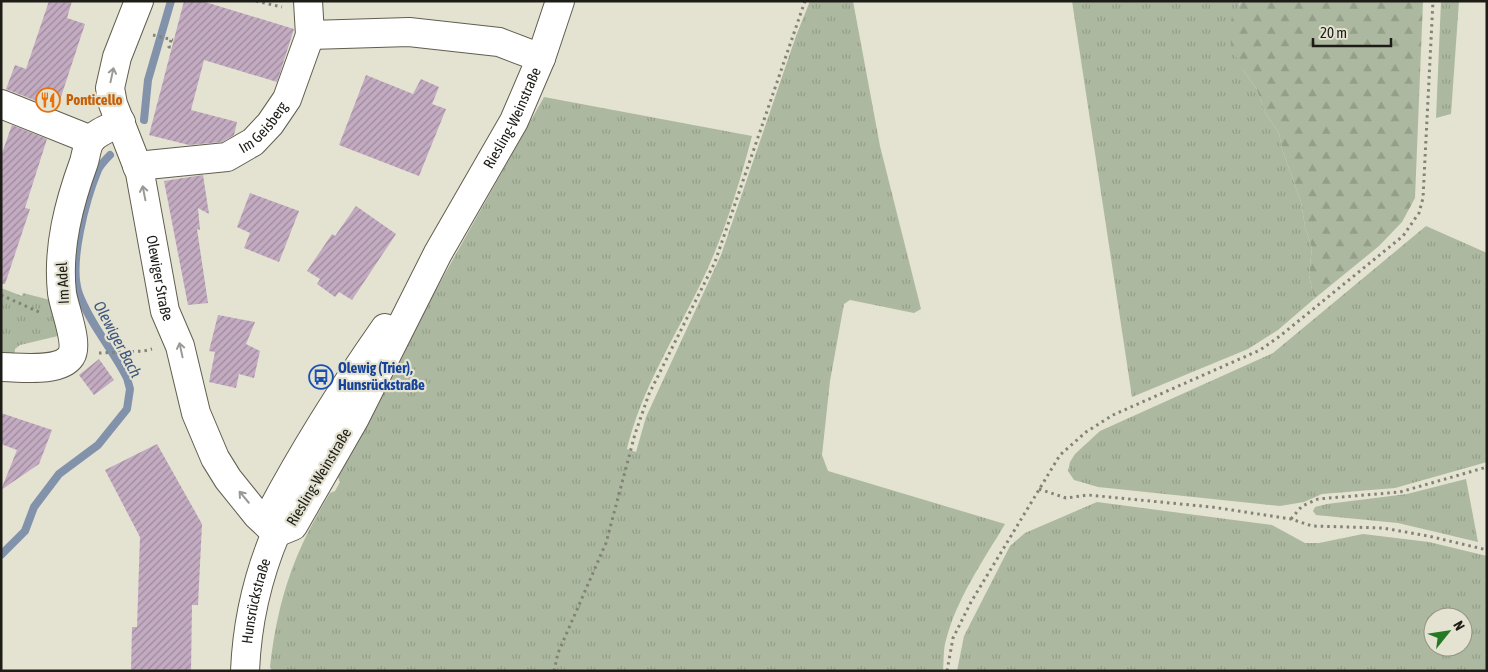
<svg xmlns="http://www.w3.org/2000/svg" width="1488" height="672" viewBox="0 0 1488 672" font-family="'Asap Condensed',sans-serif">
  <style>
    .grass { fill: url(#grass-tufts); fill-rule: evenodd }
    .forest { fill: url(#forest-firs) }
    .lines { fill: none; stroke-linecap: round; stroke-linejoin: round }
    .stream { stroke: #8292aa; stroke-width: 8 }
    .building { fill: url(#building-hatch) }
    .minor-casing { stroke: #615e50; stroke-width: 30 }
    .major-casing { stroke: #615e50; stroke-width: 30 }
    .path { stroke: #838276; stroke-width: 3; stroke-dasharray: 2.5 4; stroke-linecap: butt }
    .minor { stroke: #fff; stroke-width: 28 }
    .major { stroke: #fff; stroke-width: 28 }
    .oneway { stroke: #999996 }
    .labels { text-anchor: middle; stroke-width: 4.5; stroke-linejoin: round; paint-order: stroke }
    .food-label { font-size: 15px; font-weight: bold; fill: #c56008; stroke: #e4e2d1; text-anchor: start }
    .street-label { font-size: 15px; fill: #1d1c16; stroke: #e4e2d1 }
    .transit-label { font-size: 15px; font-weight: bold; fill: #164399; stroke: #e4e2d1; text-anchor: start }
    .water-label { font-size: 16px; font-style: italic; fill: #3e567d; stroke: #e4e2d1 }
  </style>
  <defs>
    <pattern id="grass-tufts" width="24" height="20" patternUnits="userSpaceOnUse" patternTransform="scale(1.25)"><rect width="24" height="20" fill="#acb9a0"/><path d="M3 7l-1-3M5 7V3M7 7l1-3M15 17l-1-3M17 17v-4M19 17l1-3" fill="none" stroke="#949e89"/></pattern>
    <pattern id="forest-firs" width="22" height="20" patternUnits="userSpaceOnUse" patternTransform="scale(1.25)"><rect width="22" height="20" fill="#acb9a0"/><path d="M5 1l3.5 6h-7zM16 11l3.5 6h-7z" fill="#949e89"/></pattern>
    <pattern id="building-hatch" width="6" height="6" patternUnits="userSpaceOnUse" patternTransform="scale(1.25)"><rect width="6" height="6" fill="#c3abc1"/><path d="M-1 1l2-2M0 6l6-6M5 7l2-2" fill="none" stroke="#9e8a9c"/></pattern>
  </defs>
  <rect width="100%" height="100%" fill="#e4e2d1"/>
  <path class="grass" d="M810 1H853L880 146 921 309 914 313 850 300 844 304 830 381 822 455 828 471 1005 524C983 561 957 598 946 640 943 650 944 661 943 671H272L270 667C278 598 294 552 330 493L335 491 340 482 336 472 364 418 544 97 752 136C739 185 724 236 701 283 675 337 641 390 627 449L636 452 646 417 721 255 796 36Z
    M1072 1H1242L1239 4 1243 70 1256 88 1266 114 1279 133 1282 149 1301 202 1305 227 1312 248 1309 275 1314 299 1278 330 1248 349 1132 397Z
    M1441 1H1459L1451 114 1436 118Z
    M1426 226 1487 253V462L1395 488 1322 494 1304 502 1280 506 1098 487 1074 480 1068 471 1070 462 1075 454 1100 431 1273 353Z
    M1 288 22 296 23 293 58 302 60 322 58 336 20 345 15 349 14 360 1 361Z
    M1466 479 1478 542 1398 523 1316 515 1313 511 1315 507 1327 504 1407 494Z
    M1097 502 1272 525 1305 543H1319L1363 534 1429 542 1487 556V671H957L964 636 1010 546 1025 533ZM1433 617H1463V647H1433Z"/>
  <path class="forest" d="M1242 1H1423L1415 198 1402 222 1379 246 1314 299 1309 275 1312 248 1305 227 1301 202 1282 149 1279 133 1266 114 1256 88 1243 70 1231 47 1230 29 1232 16Z"/>
  <g class="lines">
    <path class="stream" d="M144 120 148 80 171 1
      M1 555 25 531 34 507 59 474 98 445 127 409 130 389 127 378C113 350 90 324 79 294 68 264 86 199 98 170 101 164 106 159 110 155"/>
  </g>
  <path class="building" d="M49 1H72L67 18 85 24 57 109 6 89 15 65 26 69Z
    M184 1H202L294 29 277 82 204 60 191 110 237 122 234 135 222 142 189 145 149 135Z
    M366 75 413 94 421 79 439 87 432 104 446 109 419 176 339 145Z
    M12 125 47 139 25 208 30 209 5 284H1V156Z
    M203 175 209 214 198 208 200 230 197 229 208 303 188 305 164 181Z
    M250 193 299 211 279 262 244 248 250 233 237 227Z
    M356 206 396 234 352 300 339 292 335 297 317 284 320 279 307 271 332 234 335 236Z
    M218 315 255 322 246 344 260 351 254 378 239 374 236 388 209 382 215 352 209 351Z
    M99 359 114 380 94 395 79 375Z
    M1 413 52 430 39 464 1 490 17 450 1 444Z
    M157 444 202 524 198 605H192L191 671H131L132 627H137L140 537 105 470Z"/>
  <g class="lines">
    <g class="minor-casing">
      <g id="minor">
        <path id="s1" d="M139 1 117 57 110 88 113 104 140 173 165 311 180 346 196 413 215 458 228 479 257 515 276 533"/>
        <path d="M308 1 310 35 409 32 499 42 541 58"/>
        <path d="M1 104 91 140"/>
        <path id="s2" d="M137 166 227 157 253 142 270 124 287 99 310 35"/>
        <path d="M1 367C19 367 60 373 71 356 79 343 64 308 62 293 57 248 69 203 84 162 86 155 87 145 91 140 97 132 112 127 121 122"/>
      </g>
    </g>
    <g class="major-casing">
      <g id="major">
        <path id="s3" d="M276 533 293 526 355 418 438 253 514 121 541 58 560 1"/>
        <path d="M276 533 271 512C305 448 343 388 385 328"/>
        <path id="s4" d="M245 671C247 622 257 578 276 533"/>
      </g>
    </g>
    <path class="path" d="M256 1 282 7
      M153 35 173 40
      M171 40 169 47H171
      M1 295 39 312
      M99 353 144 351 152 349
      M1039 489 1066 498 1088 495 1212 507 1291 519 1312 526 1383 528 1428 536 1487 550
      M1291 519 1302 506 1318 499 1400 492 1487 467
      M554 671 558 653 606 543 635 434 649 394 715 262 805 1
      M947 671 953 638 971 602 1060 455 1086 432 1113 415 1260 350 1280 336 1403 236 1419 213 1423 198 1433 1"/>
    <use href="#minor" class="minor"/>
    <use href="#major" class="major"/>
  </g>
  <defs><path id="oneway-shaft" d="M-6 0H5M1.5-3L5.5 0L1.5 3" fill="none" stroke-width="1.6" stroke-linecap="round" stroke-linejoin="round" transform="scale(1.25)"/></defs>
  <g class="oneway">
    <use href="#oneway-shaft" transform="translate(112 75) rotate(-78)"/>
    <use href="#oneway-shaft" transform="translate(144 193) rotate(-101)"/>
    <use href="#oneway-shaft" transform="translate(181 350) rotate(-102)"/>
    <use href="#oneway-shaft" transform="translate(244 497) rotate(-130)"/>
  </g>
  <defs>
    <g id="restaurant-ring" transform="scale(1.25)"><circle r="9.5" fill="#e4e2d1" stroke="#e8710a" stroke-width="1.5"/><path d="M-5-6h1v4h1v-4h1v4h1v-4h1v5L-1.5 .5V6h-2V.5L-5-1ZM5-6V6H3V1.5H1.5Q1.5-4 5-6Z" fill="#e8710a"/></g>
    <g id="bus-ring" transform="scale(1.25)"><circle r="9.5" fill="#e4e2d1" stroke="#1a4fb4" stroke-width="1.5"/><path d="M-5-6H5V4H4V6H2V4H-2V6H-4V4H-5ZM-3.5-4V0h7V-4ZM-3.5 1.2v1.5H-2V1.2ZM2 1.2v1.5H3.5V1.2Z" fill="#1a4fb4"/></g>
  </defs>
  <g fill-rule="evenodd">
    <use href="#restaurant-ring" x="48" y="100"/>
    <use href="#bus-ring" x="321" y="377"/>
  </g>
  <g class="labels">
    <g class="food-label">
      <text x="66" y="105">Ponticello</text>
    </g>
    <g class="street-label">
      <text dy="5" stroke="none"><textPath href="#s3" startOffset="482">Riesling-Weinstraße</textPath></text>
      <text dy="5" stroke="none"><textPath href="#s2" startOffset="138">Im Geisberg</textPath></text>
      <text dy="5" stroke="none"><textPath href="#s1" startOffset="289">Olewiger Straße</textPath></text>
      <text transform="translate(63 283) rotate(-93)" y="5">Im Adel</text>
      <text transform="translate(319 477) rotate(-59)" y="5">Riesling-Weinstraße</text>
      <text dy="5" stroke="none"><textPath href="#s4" startOffset="71">Hunsrückstraße</textPath></text>
    </g>
    <g class="transit-label">
      <text x="338" y="373">Olewig (Trier),<tspan x="338" dy="17">Hunsrückstraße</tspan></text>
    </g>
    <g class="water-label">
      <text transform="translate(118 339) rotate(62)" y="6">Olewiger Bach</text>
    </g>
  </g>
  <rect width="1488" height="672" fill="none" stroke="#1d1c16" stroke-width="5"/>
  <g transform="translate(1448 632) rotate(60)"><circle r="24" fill="#e4e2d1" stroke="#949386"/>
  <path d="M0-4L9 19L0 12L-9 19Z" fill="#257924"/>
  <text y="-8" font-size="14" font-weight="bold" text-anchor="middle" fill="#1d1c16">N</text>
  </g>
  <path d="M1313 38v8h78v-8" fill="none" stroke="#1d1c16" stroke-width="2.5"/>
  <text x="1320" y="38" font-size="15" fill="#1d1c16" stroke="#e4e2d1" stroke-width="4" paint-order="stroke">20 m</text>
</svg>
